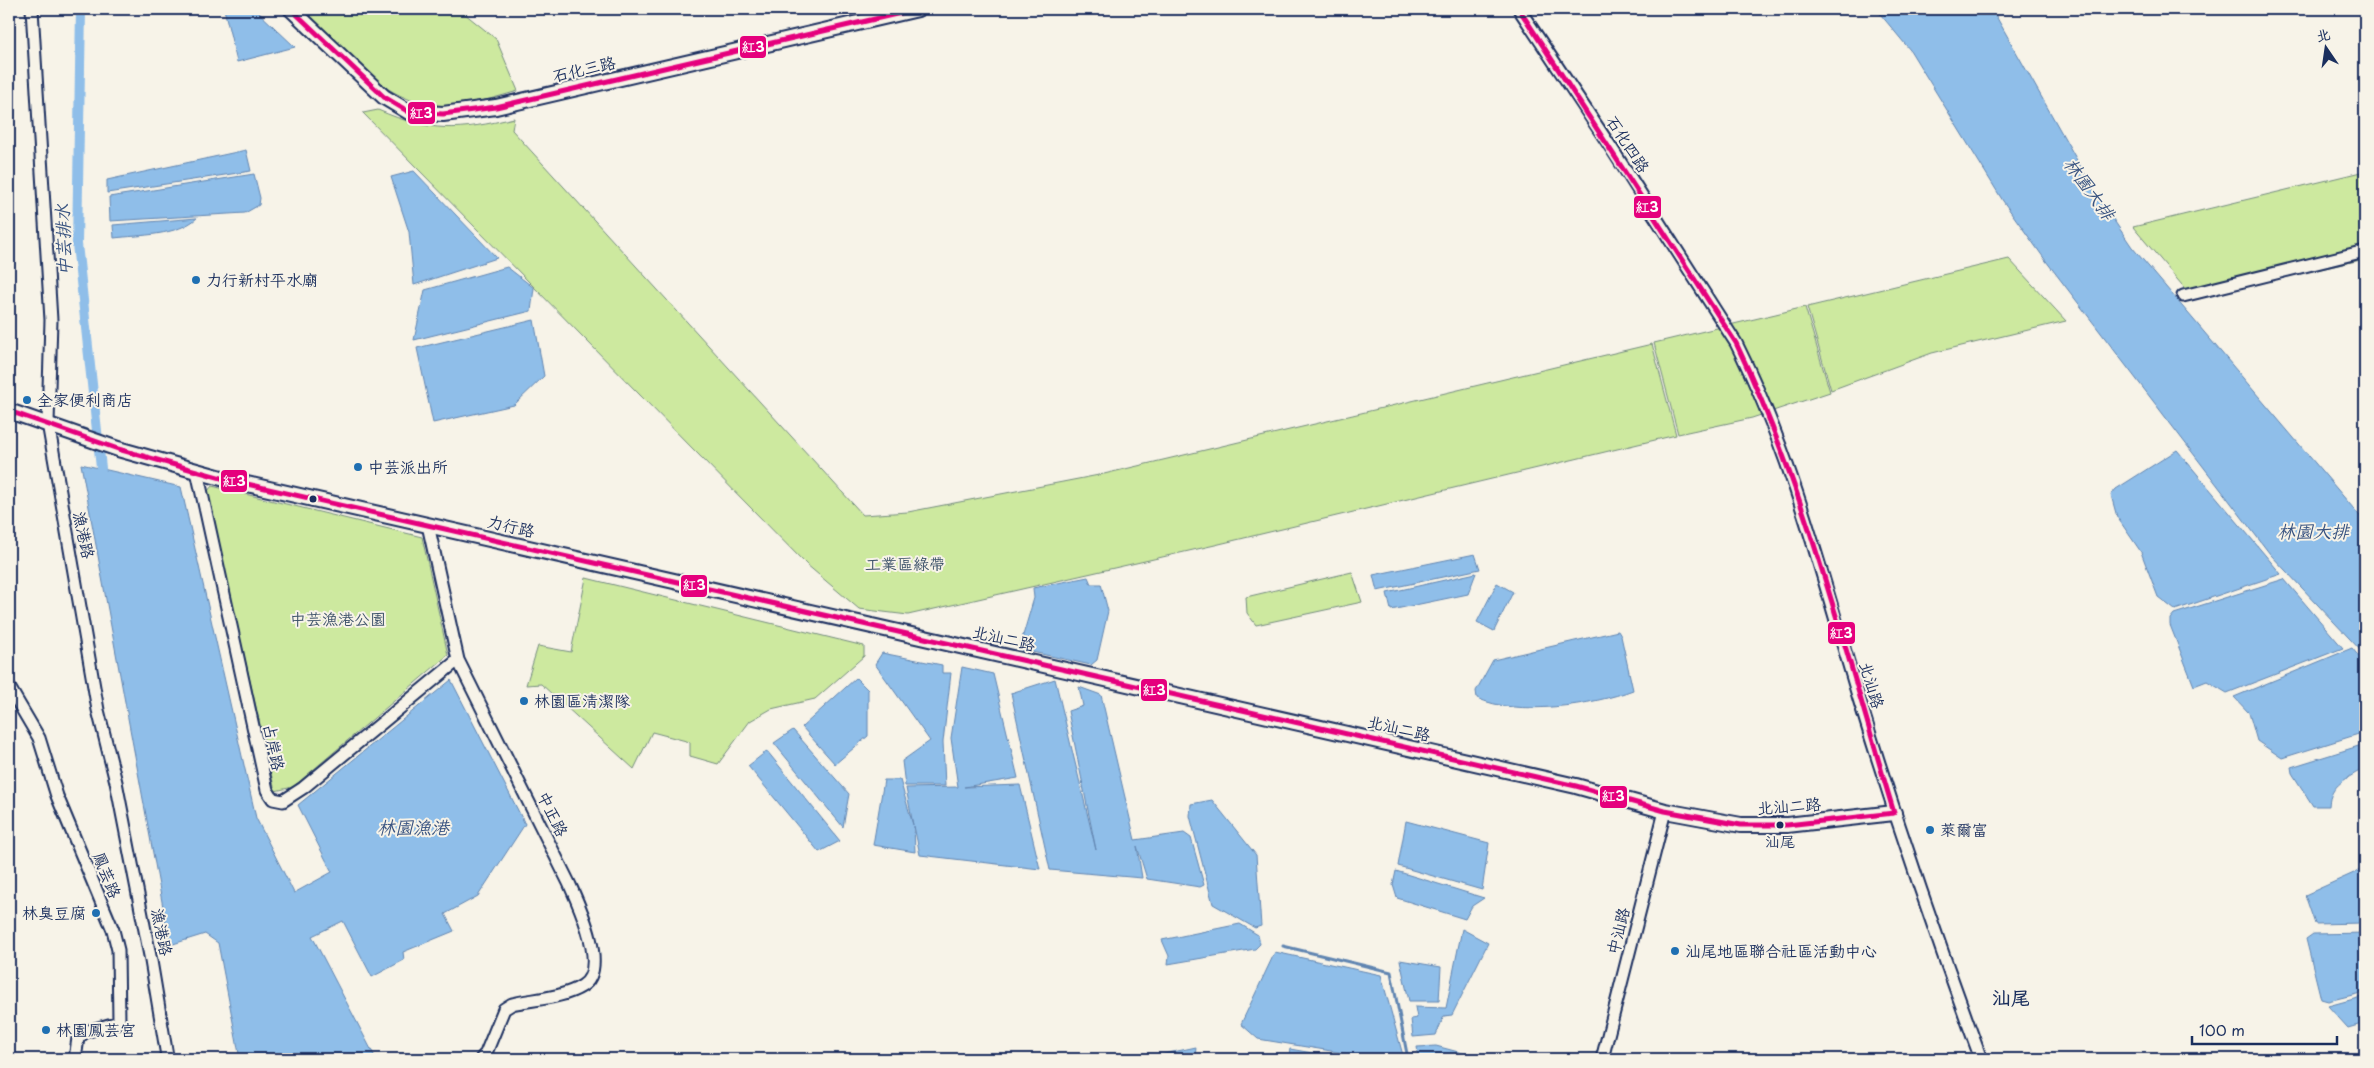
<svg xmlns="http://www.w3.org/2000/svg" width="2374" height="1068" viewBox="0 0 2374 1068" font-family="'Playpen Sans','LXGW WenKai TC',sans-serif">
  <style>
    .green { fill: #cde99f; stroke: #748c7e }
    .water { fill: #8fbee9; stroke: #6185b1 }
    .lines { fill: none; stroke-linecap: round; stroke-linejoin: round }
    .stream { stroke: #6185b1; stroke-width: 3 }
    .canal { stroke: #8fbee9; stroke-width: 10 }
    .minor-casing { stroke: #1b2f5e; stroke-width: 15 }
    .tertiary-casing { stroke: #1b2f5e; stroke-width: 18 }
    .minor { stroke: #f7f3e8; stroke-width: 11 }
    .tertiary { stroke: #f7f3e8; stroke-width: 14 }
    .bus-1-casing { stroke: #f7f3e8; stroke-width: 9 }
    .bus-1 { stroke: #e5007d; stroke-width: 5 }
    .poi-dot { fill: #1f6fb2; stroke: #f7f3e8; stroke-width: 2 }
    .bus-dot { fill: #1b2f5e; stroke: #f7f3e8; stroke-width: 2 }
    .labels { text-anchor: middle; stroke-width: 4; stroke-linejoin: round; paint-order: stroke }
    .bus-label { font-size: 15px; fill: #1b2f5e; stroke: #f7f3e8 }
    .street-label { font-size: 16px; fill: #1b2f5e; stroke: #f7f3e8 }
    .poi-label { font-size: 16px; fill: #1b2f5e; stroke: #f7f3e8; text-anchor: start }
    .park-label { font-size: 16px; fill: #3f546b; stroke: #f7f3e8 }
    .water-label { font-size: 18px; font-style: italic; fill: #385381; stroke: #f7f3e8 }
    .quarter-label { font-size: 19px; font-weight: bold; fill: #1b2f5e; stroke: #f7f3e8 }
    .line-badge { stroke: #f7f3e8; stroke-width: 2 }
    .badge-label { font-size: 14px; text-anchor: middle; font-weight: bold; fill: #fff }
  </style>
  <rect width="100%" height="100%" fill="#f7f3e8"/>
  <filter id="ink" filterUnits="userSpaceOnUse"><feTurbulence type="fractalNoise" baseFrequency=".02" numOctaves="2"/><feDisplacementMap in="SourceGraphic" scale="10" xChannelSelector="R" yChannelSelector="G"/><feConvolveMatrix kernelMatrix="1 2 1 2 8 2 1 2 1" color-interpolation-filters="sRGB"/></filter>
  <g filter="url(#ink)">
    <path class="green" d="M302 9H459L496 39 518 91C501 96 483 101 466 105 393 118 347 54 302 9Z
      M378 110C431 133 459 131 514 118L512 130 863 515 908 512 1104 474 1652 344 1676 435 1215 545 908 615 859 609 806 564 363 113Z
      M2365 171V259L2193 298 2133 227Z
      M2009 259 2066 321 1932 353 1831 390 1807 307Z
      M1805 307 1830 392 1752 418 1678 434 1654 343Z
      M212 486 422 537 448 655 293 787 275 791 207 492Z
      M1352 572 1362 602 1256 625 1247 613 1246 597Z
      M586 578 864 646V656L815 699 771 709 750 721 718 764 690 756V742L652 732 634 769 541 684 526 685 538 646 571 652Z"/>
    <path class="water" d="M224 9H255L295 47 237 62Z
      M1876 9H1992L2096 194 2132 247 2365 522V655L2270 554 2046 261 2003 201 1910 50Z
      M246 150 251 171 107 193V180Z
      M414 171 497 258 414 285 409 232 391 177Z
      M254 174 260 198 259 205 245 213 110 221 109 197Z
      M197 218C177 236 140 235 114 238L113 225Z
      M507 267 534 288 531 311 414 340 425 290Z
      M534 320 544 376 514 405 433 423 417 348Z
      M2177 450 2281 574 2175 610 2158 597 2141 552 2117 517 2111 495 2116 489Z
      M81 464 181 487 256 818 294 893 332 872 298 805 451 680 525 824 478 896 445 914 454 931 403 952 404 960 372 977 343 921 312 936 376 1059H240L218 943 205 934 170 945Z
      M1475 554 1480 569 1377 591 1373 575Z
      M1476 573 1468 594 1391 610 1387 593Z
      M1088 577 1091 584H1101L1108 611 1097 660 1091 665 1019 649 1034 598 1033 588Z
      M2284 579 2343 648 2227 693 2207 681 2194 686 2170 625V619L2174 614Z
      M1497 583 1513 592 1494 631 1477 622Z
      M1618 631 1621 636 1633 690C1594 705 1516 717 1477 698L1476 691 1493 660Z
      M2352 648 2365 664V732L2282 758 2257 741 2249 713 2234 697Z
      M882 653 942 665V673H951L943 742 945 786H905L902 761 930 741 875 664Z
      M962 667 993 674 1018 778 964 787 1020 785 1040 869 920 855 914 826 915 852 873 845 884 780H900L913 825 906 788 958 787 951 738Z
      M856 678 868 690V736L835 764 802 727Z
      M1055 679 1096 850 1068 711 1083 706 1079 687 1101 695 1135 840 1184 833 1191 838 1204 885 1200 887 1147 879 1137 846 1142 878 1050 870 1011 693Z
      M793 730 849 794 843 827 774 743Z
      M2365 744V768C2348 778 2330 784 2329 806H2313L2292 773 2291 767Z
      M767 751 840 841 819 852 748 766Z
      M1212 800 1256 855 1261 926 1255 928 1213 904 1190 816 1191 804Z
      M1406 821 1489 843 1482 890 1398 866Z
      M2365 868V918L2362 923 2315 924 2305 895Z
      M1396 871 1484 898 1472 906 1465 919 1397 898 1393 885Z
      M1240 924 1258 935 1260 944 1255 949 1168 964 1169 956 1162 940Z
      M1462 929 1488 943 1452 1015 1444 1016 1436 1035 1413 1037 1411 1019 1417 1018 1415 1007 1446 1008Z
      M2365 933V992L2328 1001 2321 999 2306 939 2313 934Z
      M1275 952 1381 975 1404 1059H1380L1258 1039 1241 1024Z
      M1400 960 1441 967 1439 1001H1409Z
      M2365 996V1023L2348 1028 2328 1006Z
      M1436 1046 1466 1054 1471 1056V1059H1419L1417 1047Z
      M1196 1047 1195 1059H1141Z
      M1290 1049 1346 1059H1288Z"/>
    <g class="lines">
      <path class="stream" d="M1283 946 1391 972 1408 1059"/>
      <path class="canal" d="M81 9 77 244 101 468"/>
      <g class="minor-casing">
        <path id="minor" d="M32 9 51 320 48 423 98 710 116 782 151 961 167 1056 164 1059
          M1519 9 1612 149 1736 343C1792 455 1823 579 1859 699 1896 820 1937 940 1981 1059
          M2183 296 2365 251
          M197 471 267 790 273 799 283 801 303 788 458 660
          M428 525 458 660 569 883C578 903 610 969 582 986 563 998 534 999 512 1004L504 1009 486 1053 481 1059
          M9 687 39 738 57 796 113 930 118 950 119 1022 85 1032 78 1038 75 1059
          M1602 1059 1665 811"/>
      </g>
      <g class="tertiary-casing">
        <path id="tertiary" d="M291 9 384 97 409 112 443 114 496 107 918 9
          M9 411 118 449 225 479 1576 786 1665 811 1741 825H1787L1894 813"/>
      </g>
      <use href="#minor" class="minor"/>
      <use href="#tertiary" class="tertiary"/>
      <g class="bus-1-casing">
        <path id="bus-1" d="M291 9 384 97 409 112 443 114 496 107 918 9
          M9 411 118 449 225 479 1576 786 1665 811 1741 825H1787L1894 813C1847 657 1806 490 1736 343L1519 9"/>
      </g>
      <use href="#bus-1" class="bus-1"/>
    </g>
  </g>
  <g class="poi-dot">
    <circle cx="196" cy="280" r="5"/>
    <circle cx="27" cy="400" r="5"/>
    <circle cx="358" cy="467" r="5"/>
    <circle cx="524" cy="701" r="5"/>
    <circle cx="1930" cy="830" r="5"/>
    <circle cx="96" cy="913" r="5"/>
    <circle cx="1675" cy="951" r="5"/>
    <circle cx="46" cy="1030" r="5"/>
  </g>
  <g class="bus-dot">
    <circle cx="313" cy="499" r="4.5"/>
    <circle cx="1780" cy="825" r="4.5"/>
  </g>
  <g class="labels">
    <g class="bus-label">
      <text x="1780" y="847">汕尾</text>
    </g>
    <g class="street-label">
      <text transform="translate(584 69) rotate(-13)" y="6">石化三路</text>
      <text transform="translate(1628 144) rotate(57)" y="6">石化四路</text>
      <text transform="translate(511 526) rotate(13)" y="6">力行路</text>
      <text transform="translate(84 535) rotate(78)" y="6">漁港路</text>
      <text transform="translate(1004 638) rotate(13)" y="6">北汕二路</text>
      <text transform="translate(1872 685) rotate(73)" y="6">北汕路</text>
      <text transform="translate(1399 728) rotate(13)" y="6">北汕二路</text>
      <text transform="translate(274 747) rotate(78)" y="6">占岸路</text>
      <text transform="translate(1789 806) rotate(-4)" y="6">北汕二路</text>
      <text transform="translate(553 814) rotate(64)" y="6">中正路</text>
      <text transform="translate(107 875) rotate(68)" y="6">鳳芸路</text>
      <text transform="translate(1618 931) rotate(-76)" y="6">中汕路</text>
      <text transform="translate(162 932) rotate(79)" y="6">漁港路</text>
    </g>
    <g class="poi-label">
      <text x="206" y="286">力行新村平水廟</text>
      <text x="37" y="406">全家便利商店</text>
      <text x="368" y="473">中芸派出所</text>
      <text x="534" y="707">林園區清潔隊</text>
      <text x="1940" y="836">萊爾富</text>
      <text x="86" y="919" text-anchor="end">林臭豆腐</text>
      <text x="1685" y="957">汕尾地區聯合社區活動中心</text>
      <text x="56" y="1036">林園鳳芸宮</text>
    </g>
    <g class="park-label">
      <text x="905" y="570">工業區綠帶</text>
      <text x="338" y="625">中芸漁港公園</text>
    </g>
    <g class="water-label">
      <text transform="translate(2089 189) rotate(54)" y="6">林園大排</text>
      <text transform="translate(64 240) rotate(-92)" y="6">中芸排水</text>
      <text x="2313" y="538">林園大排</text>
      <text x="413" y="834">林園漁港</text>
    </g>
    <g class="quarter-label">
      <text x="2011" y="1005">汕尾</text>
    </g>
  </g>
  <g class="line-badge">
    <rect x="739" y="35" width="28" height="24" rx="5" fill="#e5007d"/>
    <rect x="407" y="101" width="29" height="24" rx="5" fill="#e5007d"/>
    <rect x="1633" y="195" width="29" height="24" rx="5" fill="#e5007d"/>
    <rect x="220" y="469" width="28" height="24" rx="5" fill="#e5007d"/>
    <rect x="680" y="574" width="28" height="24" rx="5" fill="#e5007d"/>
    <rect x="1827" y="621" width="29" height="24" rx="5" fill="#e5007d"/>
    <rect x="1140" y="678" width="28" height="24" rx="5" fill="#e5007d"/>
    <rect x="1599" y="785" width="29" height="24" rx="5" fill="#e5007d"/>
  </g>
  <g class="badge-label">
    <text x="753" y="52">紅3</text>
    <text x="421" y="118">紅3</text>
    <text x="1647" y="212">紅3</text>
    <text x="234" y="486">紅3</text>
    <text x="694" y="590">紅3</text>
    <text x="1841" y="638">紅3</text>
    <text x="1154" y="695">紅3</text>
    <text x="1613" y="801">紅3</text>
  </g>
  <rect width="2374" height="1068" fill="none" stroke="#f7f3e8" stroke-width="30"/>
  <rect x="15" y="15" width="2344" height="1038" fill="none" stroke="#1b2f5e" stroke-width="2" filter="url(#ink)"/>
  <g transform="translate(2326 48) rotate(347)" stroke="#f7f3e8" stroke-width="4" paint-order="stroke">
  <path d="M0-4L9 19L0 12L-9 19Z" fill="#1b2f5e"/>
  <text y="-8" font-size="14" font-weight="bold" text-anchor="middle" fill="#1b2f5e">北</text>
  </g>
  <path d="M2192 1036v8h145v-8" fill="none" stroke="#1b2f5e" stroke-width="2.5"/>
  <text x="2199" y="1036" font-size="15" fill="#1b2f5e" stroke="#f7f3e8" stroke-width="4" paint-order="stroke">100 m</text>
</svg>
